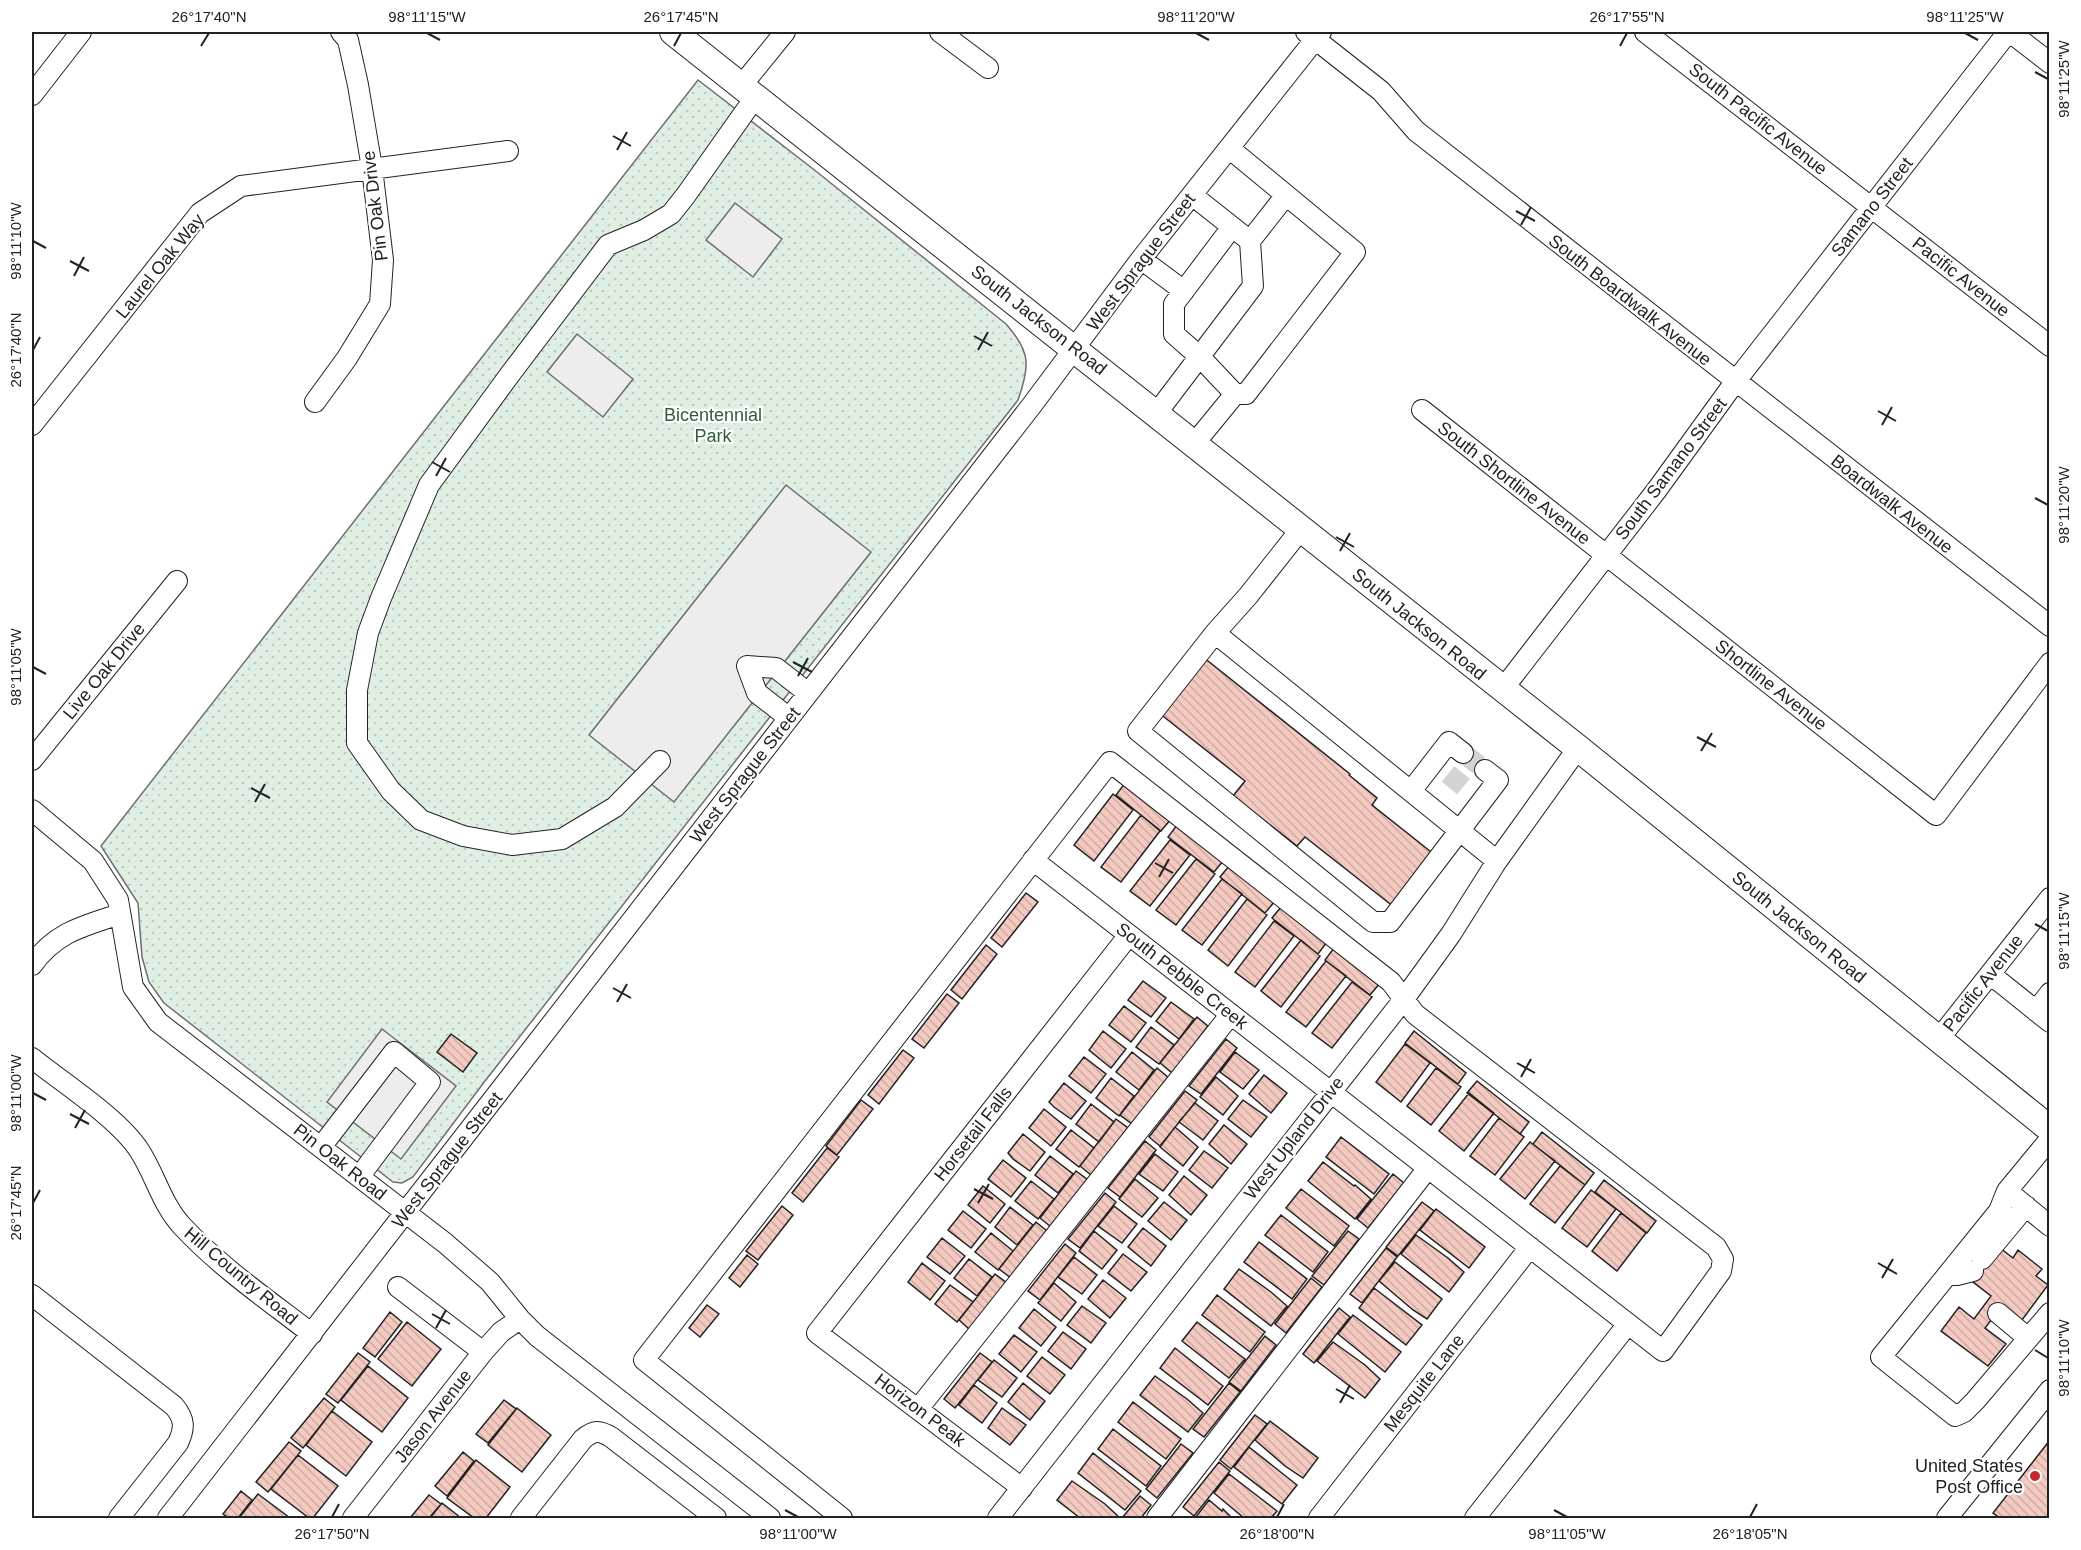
<svg xmlns="http://www.w3.org/2000/svg" width="2081" height="1550" viewBox="0 0 2081 1550" font-family="Arial,sans-serif">
  <style>
    .park { fill: url(#park-dots); stroke: #6f6f6f; stroke-width: 1.5 }
    .parking { fill: #ededed; stroke: #6f6f6f; stroke-width: 1.5 }
    .building { fill: url(#building-back-hatch); stroke: #222; stroke-width: 1.5 }
    .lines { fill: none; stroke-linecap: round; stroke-linejoin: round }
    .minor-tunnel { stroke: #d3d3d3; stroke-width: 20; stroke-dasharray: 20 10; stroke-linecap: butt }
    .minor-casing { stroke: #222; stroke-width: 22 }
    .major-casing { stroke: #222; stroke-width: 28 }
    .minor { stroke: #fff; stroke-width: 20 }
    .major { stroke: #fff; stroke-width: 26 }
    .ticks { fill: none; stroke: #222; stroke-width: 2 }
    .poi-dot { fill: #c62828; stroke: #fff; stroke-width: 2 }
    .labels { text-anchor: middle; stroke-width: 4.5; stroke-linejoin: round; paint-order: stroke }
    .street-label { font-size: 18px; fill: #222; stroke: #fff }
    .park-label { font-size: 18px; fill: #2f5e38; stroke: #fff }
    .poi-label { font-size: 18px; fill: #222; stroke: #fff; text-anchor: end }
    .neatline { fill: none; stroke: #222; stroke-width: 2 }
    .ticks-label { font-size: 15px; text-anchor: middle; fill: #222 }
  </style>
  <defs>
    <pattern id="park-dots" width="8" height="8" patternUnits="userSpaceOnUse" patternTransform="scale(1.5)"><rect width="8" height="8" fill="#e0efe3"/><path d="M2 2h.1M6 6h.1" fill="none" stroke="#c0cdc2" stroke-width="1.8" stroke-linecap="round"/></pattern>
    <pattern id="building-back-hatch" width="6" height="6" patternUnits="userSpaceOnUse" patternTransform="scale(1.5)"><rect width="6" height="6" fill="#f3c9c0"/><path d="M-1 5l2 2M0 0l6 6M5-1l2 2" fill="none" stroke="#d0aca5"/></pattern>
  </defs>
  <rect width="100%" height="100%" fill="#fff"/>
  <path class="park" d="M698 80 817 172 1006 324C1031 352 1030 366 1018 400L485 1081 413 1177 402 1183 393 1182 164 1003 149 982 142 957 138 903 101 846Z"/>
  <path class="parking" d="M735 203 782 239 753 277 706 240Z
    M577 334 633 379 603 417 547 372Z
    M786 485 871 552 674 802 589 735Z
    M382 1029 456 1086 401 1159 327 1102Z"/>
  <path class="building" d="M1203 657 1350 774 1349 775 1377 798 1372 805 1435 855 1394 907 1305 837 1297 846 1233 796 1245 781 1159 713Z
    M1125 783 1171 819 1161 831 1116 795Z
    M1113 794 1133 810 1094 861 1074 845Z
    M1141 815 1160 831 1121 882 1101 867Z
    M1177 825 1223 861 1214 872 1168 837Z
    M1170 840 1190 855 1150 906 1130 891Z
    M1196 859 1215 874 1176 925 1156 910Z
    M1229 866 1275 901 1265 913 1220 877Z
    M1222 879 1242 894 1202 945 1182 930Z
    M1026 893 1038 902 1002 947 991 938Z
    M1247 899 1267 915 1228 966 1208 950Z
    M1281 907 1327 942 1318 954 1272 918Z
    M1274 921 1294 936 1255 987 1235 972Z
    M1301 940 1320 956 1281 1007 1261 991Z
    M986 945 997 954 962 999 951 990Z
    M1334 948 1380 983 1370 995 1325 960Z
    M1326 961 1346 976 1306 1027 1286 1012Z
    M1143 981 1166 998 1151 1017 1128 1000Z
    M1352 982 1372 997 1332 1048 1312 1033Z
    M947 994 959 1003 924 1048 912 1039Z
    M1171 1002 1194 1019 1179 1039 1156 1021Z
    M1124 1006 1146 1023 1131 1042 1109 1025Z
    M1197 1017 1208 1026 1172 1073 1160 1063Z
    M1151 1027 1174 1045 1159 1064 1136 1047Z
    M1103 1031 1126 1049 1111 1068 1089 1050Z
    M1414 1031 1466 1073 1458 1084 1405 1043Z
    M451 1034 477 1053 463 1072 437 1052Z
    M1226 1039 1237 1048 1201 1094 1189 1086Z
    M1405 1044 1430 1063 1401 1102 1376 1082Z
    M903 1050 914 1058 879 1104 868 1095Z
    M1132 1052 1154 1070 1139 1090 1116 1072Z
    M1235 1052 1259 1070 1243 1089 1220 1072Z
    M1084 1057 1106 1074 1091 1093 1069 1076Z
    M1157 1068 1168 1077 1132 1124 1120 1115Z
    M1436 1068 1461 1087 1431 1125 1407 1106Z
    M1264 1075 1287 1093 1271 1113 1249 1094Z
    M1216 1077 1238 1096 1223 1115 1200 1097Z
    M1111 1078 1134 1096 1119 1116 1096 1098Z
    M1477 1081 1529 1122 1520 1134 1467 1093Z
    M1064 1083 1086 1101 1071 1119 1054 1107 1049 1102Z
    M1185 1091 1197 1100 1160 1146 1149 1137Z
    M1469 1093 1494 1113 1464 1151 1439 1131Z
    M861 1100 873 1109 837 1155 826 1146Z
    M1243 1100 1267 1117 1251 1137 1228 1119Z
    M1195 1103 1218 1121 1203 1140 1179 1122Z
    M1091 1104 1114 1122 1099 1142 1076 1124Z
    M1044 1109 1066 1127 1051 1146 1029 1128Z
    M1499 1118 1524 1137 1495 1175 1470 1156Z
    M1116 1119 1128 1128 1091 1175 1080 1166Z
    M1224 1125 1247 1144 1231 1164 1209 1144Z
    M1175 1127 1198 1147 1183 1166 1160 1147Z
    M1071 1130 1094 1148 1079 1167 1056 1149Z
    M1542 1132 1594 1173 1585 1185 1533 1144Z
    M1023 1134 1045 1152 1030 1171 1013 1159 1008 1153Z
    M1341 1137 1389 1174 1374 1194 1326 1157Z
    M1145 1141 1156 1150 1120 1197 1108 1188Z
    M1530 1142 1555 1161 1525 1199 1500 1179Z
    M827 1148 839 1157 803 1202 792 1193Z
    M1204 1151 1228 1168 1212 1188 1189 1170Z
    M1155 1154 1178 1172 1163 1191 1139 1174Z
    M1050 1156 1073 1174 1058 1193 1035 1175Z
    M1003 1160 1026 1178 1011 1197 988 1179Z
    M1323 1162 1354 1186 1355 1185 1371 1199 1355 1219 1308 1181Z
    M1560 1166 1585 1185 1555 1223 1530 1204Z
    M1076 1171 1088 1180 1051 1227 1040 1218Z
    M1393 1174 1404 1183 1368 1228 1357 1219Z
    M1184 1176 1207 1195 1191 1215 1169 1195Z
    M1135 1179 1158 1198 1142 1217 1119 1199Z
    M1604 1180 1656 1221 1647 1233 1595 1192Z
    M1031 1181 1054 1199 1038 1219 1015 1201Z
    M983 1186 1005 1204 990 1223 968 1205Z
    M1301 1189 1349 1226 1334 1246 1286 1208Z
    M1591 1190 1616 1209 1587 1247 1562 1228Z
    M1105 1193 1116 1202 1080 1248 1068 1239Z
    M1164 1202 1187 1220 1171 1240 1148 1221Z
    M1422 1202 1434 1211 1398 1256 1386 1247Z
    M782 1206 793 1215 758 1260 746 1251Z
    M1114 1206 1137 1224 1122 1243 1098 1226Z
    M1010 1207 1033 1225 1017 1245 995 1227Z
    M1436 1209 1485 1247 1469 1268 1420 1230Z
    M963 1211 986 1229 971 1248 948 1230Z
    M1621 1213 1646 1233 1617 1271 1592 1251Z
    M1281 1215 1328 1252 1313 1272 1265 1235Z
    M1036 1222 1047 1231 1011 1278 999 1269Z
    M1143 1228 1166 1246 1151 1266 1128 1247Z
    M1094 1231 1117 1250 1102 1269 1079 1251Z
    M1348 1231 1359 1239 1324 1285 1312 1276Z
    M991 1233 1013 1251 998 1270 975 1252Z
    M1416 1235 1448 1258 1464 1272 1449 1292 1401 1254Z
    M942 1238 965 1256 950 1274 927 1257Z
    M1259 1242 1307 1279 1292 1299 1244 1262Z
    M1065 1244 1076 1253 1040 1300 1028 1291Z
    M1386 1248 1397 1257 1362 1303 1350 1294Z
    M2000 1248 2013 1258 2018 1250 2042 1269 2036 1276 2048 1285 2022 1320 2002 1306 1985 1328 2006 1344 1988 1366 1941 1331 1959 1307 1974 1319 1991 1296 1973 1282 1978 1275 1968 1267 1977 1256Z
    M1123 1254 1147 1272 1131 1291 1108 1273Z
    M747 1255 758 1264 740 1287 729 1278Z
    M1074 1257 1097 1275 1082 1294 1058 1277Z
    M969 1259 992 1277 977 1296 954 1278Z
    M1395 1262 1442 1299 1427 1319 1413 1310 1379 1281Z
    M922 1263 945 1281 930 1300 908 1282Z
    M1239 1269 1271 1292 1287 1306 1271 1326 1224 1289Z
    M995 1274 1007 1283 970 1330 959 1320Z
    M1311 1278 1322 1287 1286 1333 1275 1324Z
    M1103 1280 1126 1298 1110 1318 1088 1299Z
    M1054 1283 1076 1302 1061 1321 1038 1303Z
    M950 1285 973 1302 957 1322 935 1304Z
    M1374 1288 1422 1325 1406 1345 1359 1308Z
    M1217 1295 1265 1332 1250 1352 1202 1315Z
    M707 1305 719 1314 700 1337 689 1328Z
    M1082 1306 1106 1323 1091 1343 1067 1325Z
    M1339 1308 1350 1317 1314 1363 1303 1354Z
    M1034 1309 1056 1327 1041 1346 1019 1328Z
    M390 1312 402 1322 375 1357 363 1348Z
    M1353 1315 1401 1352 1385 1372 1338 1334Z
    M407 1322 441 1349 412 1386 378 1359Z
    M1197 1322 1245 1359 1229 1378 1182 1341Z
    M1063 1332 1086 1349 1071 1369 1048 1351Z
    M1014 1335 1037 1352 1021 1372 999 1354Z
    M1265 1336 1276 1345 1241 1391 1229 1382Z
    M1333 1342 1365 1365 1380 1379 1365 1398 1317 1361Z
    M1175 1348 1223 1386 1208 1405 1160 1368Z
    M358 1353 370 1362 338 1403 326 1394Z
    M980 1353 992 1362 955 1408 944 1399Z
    M1042 1357 1065 1375 1050 1394 1027 1376Z
    M994 1360 1017 1378 1002 1397 978 1380Z
    M368 1366 408 1398 382 1432 341 1400Z
    M1155 1376 1187 1399 1203 1413 1188 1432 1140 1395Z
    M1023 1383 1045 1401 1030 1420 1008 1402Z
    M1229 1383 1240 1392 1204 1437 1193 1429Z
    M974 1385 997 1403 982 1423 959 1405Z
    M324 1398 335 1407 303 1448 291 1438Z
    M504 1400 516 1409 488 1443 476 1434Z
    M1133 1402 1181 1439 1166 1459 1118 1422Z
    M517 1408 551 1435 522 1472 488 1445Z
    M1002 1408 1026 1425 1010 1445 988 1428Z
    M332 1411 372 1442 346 1476 306 1445Z
    M1255 1415 1267 1424 1231 1469 1220 1460Z
    M1270 1421 1318 1458 1303 1478 1285 1466 1255 1440Z
    M1113 1429 1161 1466 1146 1486 1098 1449Z
    M2050 1440V1518H2000L1993 1513Z
    M289 1442 301 1451 268 1492 256 1482Z
    M1181 1444 1193 1453 1157 1498 1146 1489Z
    M1249 1447 1297 1485 1282 1504 1234 1467Z
    M463 1452 474 1461 447 1496 435 1486Z
    M1093 1453 1141 1491 1125 1510 1078 1473Z
    M298 1455 338 1486 313 1518H309L271 1489Z
    M476 1460 510 1487 486 1518H474L447 1498Z
    M1219 1462 1230 1471 1194 1516 1183 1507Z
    M1229 1474 1277 1511 1271 1518H1244L1214 1493Z
    M1072 1481 1105 1504 1120 1518H1080L1057 1500Z
    M241 1491 252 1500 238 1518H229L223 1514Z
    M258 1494 290 1518H239Z
    M429 1495 441 1504 429 1518H410Z
    M1140 1496 1151 1505 1141 1518H1122Z
    M1209 1500 1222 1511 1223 1509 1232 1518H1195Z
    M442 1503 461 1518H430Z"/>
  <g class="lines">
    <path class="minor-tunnel" d="M1463 753 1485 770
      M1448 774 1469 791"/>
    <g class="minor-casing">
      <path id="minor" d="M940 32 988 68
        M1306 32 1381 91 1416 131 2050 626
        M1645 32 2050 346
        M2010 32 2050 63
        M742 85 785 32
        M32 95 81 32
        M1232 227 1174 304V334L1200 357 1235 394
        M1250 241 1286 195
        M1141 259 1184 291
        M315 402 347 358 380 304 383 260 372 168 358 85 348 40 341 32
        M1422 410 1936 815 2050 663
        M1156 414 1253 286 1250 241 1192 195
        M32 425 200 213 241 186 508 151
        M1194 444 1235 394H1246L1355 252 1229 148
        M1301 529 1248 596 1215 633 1497 861
        M1215 633 1138 731 1373 922H1390L1498 780 1485 770
        M1502 690 1656 491 1735 382 2008 32
        M789 718 757 693 747 666 776 668 808 693
        M32 760 177 581
        M660 761 615 807 562 839 512 845 463 836 421 820 391 791 357 743V690L368 633 381 598 429 485 511 373 608 245 644 230 671 214 686 195 756 96
        M1411 791 1449 742 1463 753
        M32 810 93 861 118 900 133 987 158 1022 445 1243 490 1282 520 1319 537 1336 770 1518
        M32 965C56 932 83 926 120 914
        M1990 974 2050 1022
        M2036 1011 2050 993
        M1938 1040 2050 898
        M32 1058C63 1083 118 1118 139 1150 155 1174 162 1205 182 1226 220 1267 268 1300 312 1334
        M2050 1139 2007 1191 2050 1226
        M321 1147 394 1052 430 1082 359 1177
        M2007 1191 1999 1211 1881 1357 1955 1416 1964 1412 1975 1401 2050 1313
        M1982 1259 2026 1206
        M1947 1275H1957L1973 1271
        M398 1287 483 1352
        M32 1295 174 1406C185 1419 185 1428 178 1443L119 1518
        M1998 1313 2028 1338
        M918 1409 1231 1014
        M1022 1488 817 1333 1129 935
        M168 1518 1032 405 1141 259 1321 32
        M353 1518 483 1352 501 1332 520 1319
        M521 1518 583 1439C594 1430 599 1430 611 1437L716 1518
        M842 1518 644 1360 1110 762 1391 982 1415 1014 1716 1247 1723 1259 1721 1271 1663 1351 1033 860
        M998 1518 1404 999 1451 934 1497 861 1578 748
        M1157 1518 1428 1168
        M1319 1518 1530 1247
        M1475 1518 1628 1324
        M1947 1518 2050 1390"/>
    </g>
    <g class="major-casing">
      <path id="major" d="M673 32 1578 748 2050 1129"/>
    </g>
    <use href="#minor" class="minor"/>
    <use href="#major" class="major"/>
  </g>
  <path class="ticks" d="M427 33 440 40M1196 33 1209 40M1965 33 1978 40M201 46 209 33M674 46 681 33M1620 46 1627 33M2035 72 2048 79M613 136 631 146M617 150 627 132M1516 211 1535 221M1521 225 1531 207M33 241 46 248M70 261 89 271M74 276 84 257M974 336 992 346M33 350 40 337M978 350 988 332M1878 411 1896 421M1882 425 1892 407M432 462 450 472M436 476 446 458M2035 498 2048 505M1336 537 1354 547M1340 551 1350 533M793 662 812 672M33 667 46 674M798 676 808 658M1697 737 1716 747M1701 751 1712 733M251 788 270 798M255 802 265 784M1155 863 1173 873M1159 877 1169 859M2035 924 2048 931M613 988 631 998M617 1002 627 984M1517 1063 1535 1073M1521 1077 1531 1059M33 1093 46 1100M70 1114 89 1124M75 1128 85 1110M974 1189 993 1199M33 1203 40 1190M978 1203 989 1184M1878 1263 1897 1274M1882 1278 1893 1259M432 1314 450 1324M436 1328 446 1310M2035 1350 2048 1358M1336 1389 1354 1399M1340 1403 1350 1385M785 1510 798 1517M1554 1510 1567 1517M332 1517 339 1504M1277 1517 1284 1504M1750 1517 1757 1504"/>
  <circle class="poi-dot" cx="2035" cy="1476" r="6"/>
  <g class="labels">
    <g class="street-label">
      <text transform="translate(1758 119) rotate(38)" y="6">South Pacific Avenue</text>
      <text transform="translate(375 206) rotate(-97)" y="6">Pin Oak Drive</text>
      <text transform="translate(1872 207) rotate(-52)" y="6">Samano Street</text>
      <text transform="translate(1141 262) rotate(-53)" y="6">West Sprague Street</text>
      <text transform="translate(160 266) rotate(-51)" y="6">Laurel Oak Way</text>
      <text transform="translate(1961 277) rotate(38)" y="6">Pacific Avenue</text>
      <text transform="translate(1630 300) rotate(38)" y="6">South Boardwalk Avenue</text>
      <text transform="translate(1039 320) rotate(38)" y="6">South Jackson Road</text>
      <text transform="translate(1671 469) rotate(-53)" y="6">South Samano Street</text>
      <text transform="translate(1514 483) rotate(38)" y="6">South Shortline Avenue</text>
      <text transform="translate(1892 504) rotate(38)" y="6">Boardwalk Avenue</text>
      <text transform="translate(1419 624) rotate(39)" y="6">South Jackson Road</text>
      <text transform="translate(104 671) rotate(-51)" y="6">Live Oak Drive</text>
      <text transform="translate(1771 685) rotate(38)" y="6">Shortline Avenue</text>
      <text transform="translate(745 775) rotate(-52)" y="6">West Sprague Street</text>
      <text transform="translate(1799 927) rotate(39)" y="6">South Jackson Road</text>
      <text transform="translate(1182 976) rotate(38)" y="6">South Pebble Creek</text>
      <text transform="translate(1983 983) rotate(-52)" y="6">Pacific Avenue</text>
      <text transform="translate(973 1134) rotate(-52)" y="6">Horsetail Falls</text>
      <text transform="translate(1294 1138) rotate(-52)" y="6">West Upland Drive</text>
      <text transform="translate(447 1160) rotate(-52)" y="6">West Sprague Street</text>
      <text transform="translate(340 1162) rotate(38)" y="6">Pin Oak Road</text>
      <text transform="translate(241 1276) rotate(40)" y="6">Hill Country Road</text>
      <text transform="translate(1424 1383) rotate(-52)" y="6">Mesquite Lane</text>
      <text transform="translate(920 1410) rotate(37)" y="6">Horizon Peak</text>
      <text transform="translate(433 1416) rotate(-52)" y="6">Jason Avenue</text>
    </g>
    <g class="park-label">
      <text x="713" y="421">Bicentennial<tspan x="713" dy="21">Park</tspan></text>
    </g>
    <g class="poi-label">
      <text x="2023" y="1472">United States<tspan x="2023" dy="21">Post Office</tspan></text>
    </g>
  </g>
  <rect width="2081" height="1550" fill="none" stroke="#ffffff" stroke-width="66"/>
  <rect x="33" y="33" width="2015" height="1484" class="neatline"/>
  <g class="ticks-label">
    <text x="209" y="22">26°17'40"N</text>
    <text x="427" y="22">98°11'15"W</text>
    <text x="681" y="22">26°17'45"N</text>
    <text x="1196" y="22">98°11'20"W</text>
    <text x="1627" y="22">26°17'55"N</text>
    <text x="1965" y="22">98°11'25"W</text>
    <text transform="translate(2064 79) rotate(-90)" y="5">98°11'25"W</text>
    <text transform="translate(16 241) rotate(-90)" y="5">98°11'10"W</text>
    <text transform="translate(16 350) rotate(-90)" y="5">26°17'40"N</text>
    <text transform="translate(2064 505) rotate(-90)" y="5">98°11'20"W</text>
    <text transform="translate(16 667) rotate(-90)" y="5">98°11'05"W</text>
    <text transform="translate(2064 931) rotate(-90)" y="5">98°11'15"W</text>
    <text transform="translate(16 1093) rotate(-90)" y="5">98°11'00"W</text>
    <text transform="translate(16 1203) rotate(-90)" y="5">26°17'45"N</text>
    <text transform="translate(2064 1358) rotate(-90)" y="5">98°11'10"W</text>
    <text x="332" y="1539">26°17'50"N</text>
    <text x="798" y="1539">98°11'00"W</text>
    <text x="1277" y="1539">26°18'00"N</text>
    <text x="1567" y="1539">98°11'05"W</text>
    <text x="1750" y="1539">26°18'05"N</text>
  </g>
</svg>
